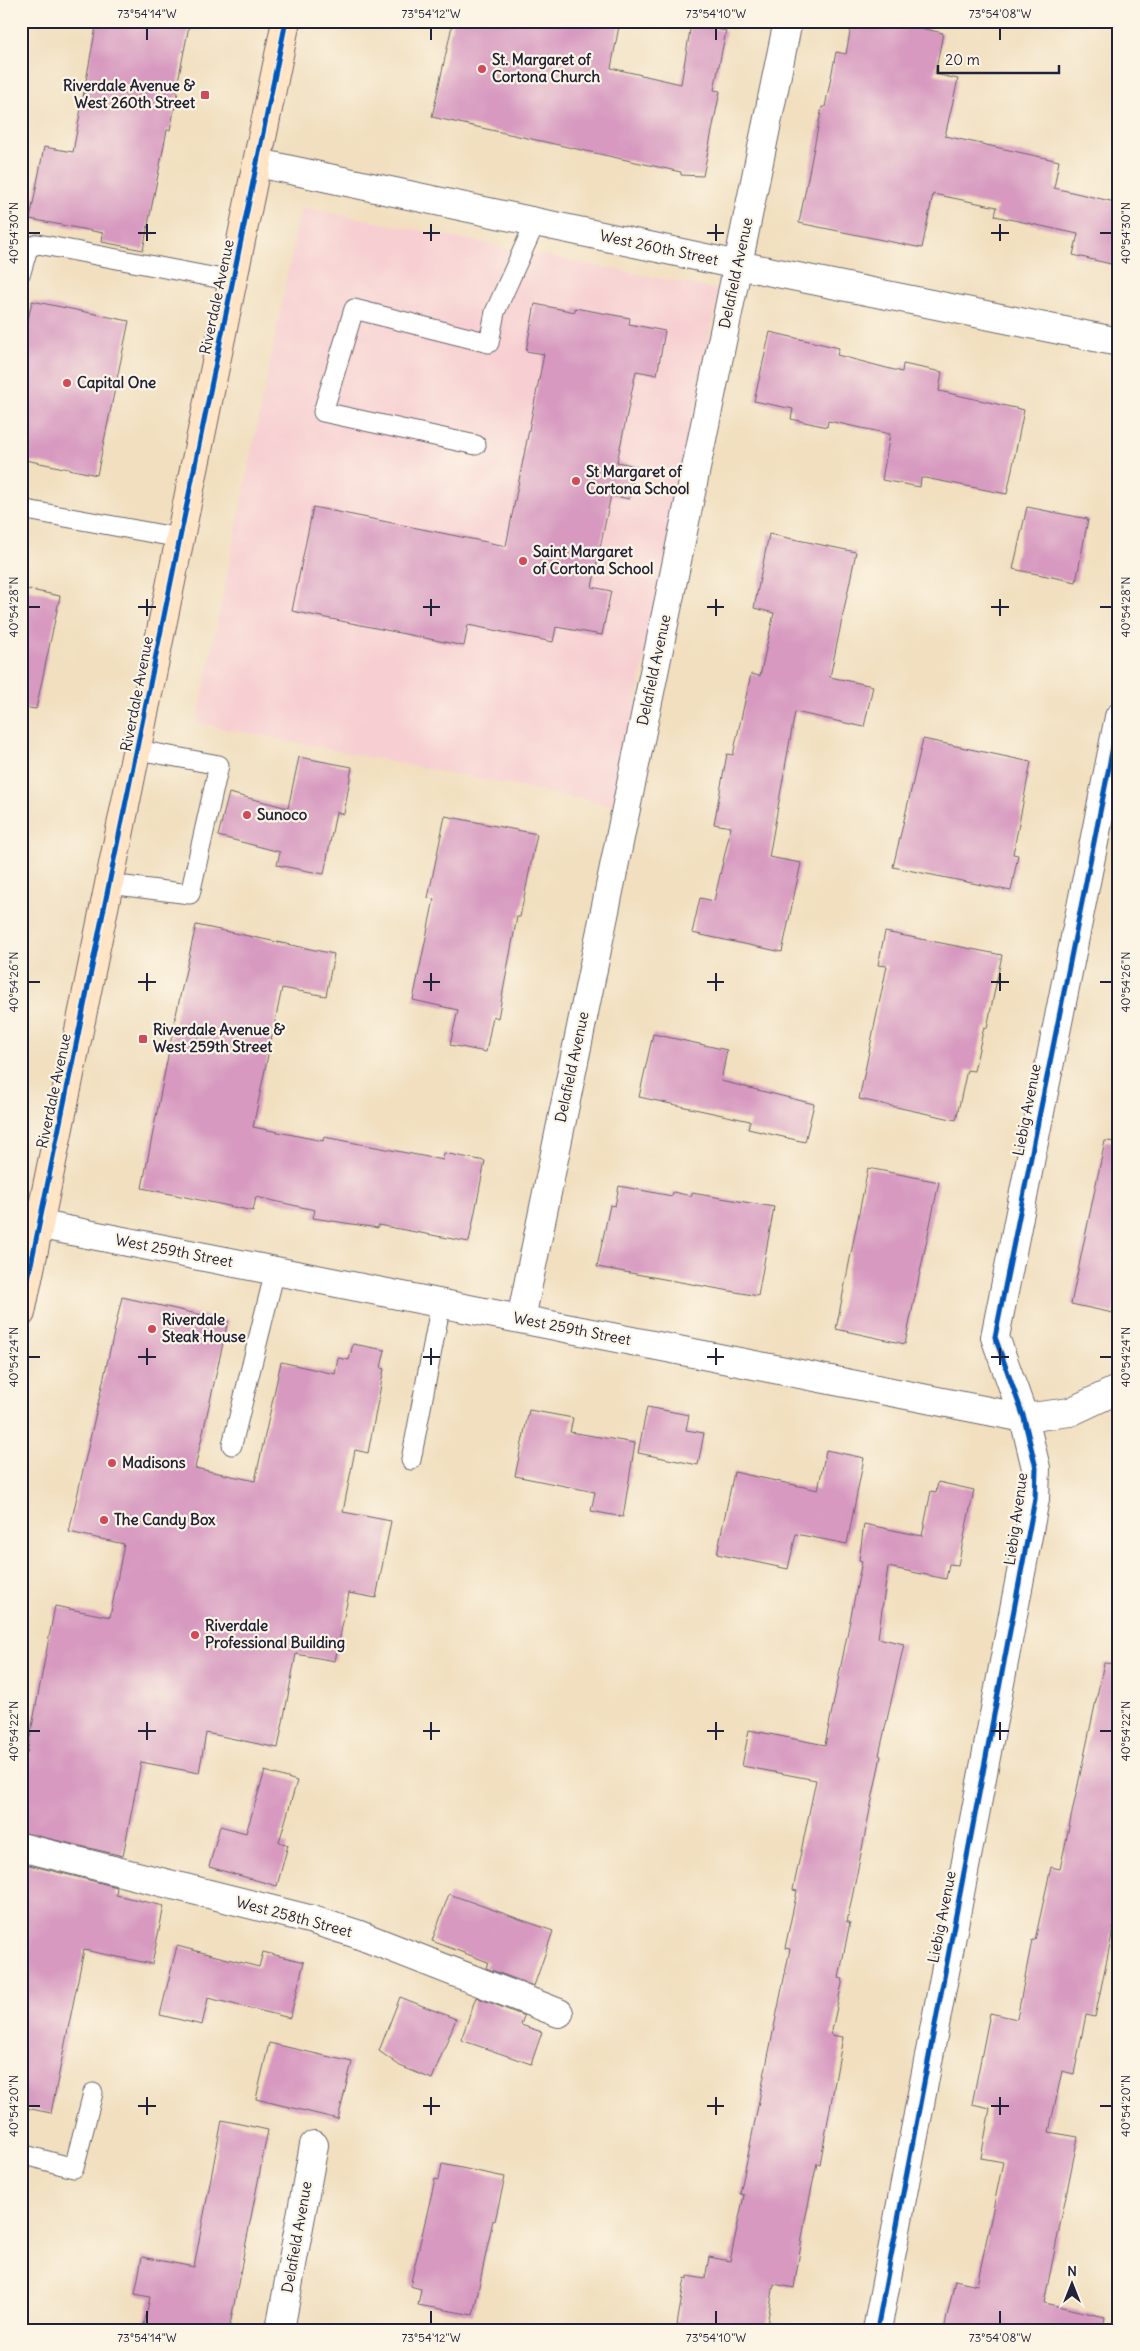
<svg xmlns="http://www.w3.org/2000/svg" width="1140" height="2351" viewBox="0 0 1140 2351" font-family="Delius,sans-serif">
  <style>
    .built { fill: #f7cfd2 }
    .building { fill: #d799c0 }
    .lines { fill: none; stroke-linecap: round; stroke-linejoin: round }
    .lane-casing { stroke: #6a6469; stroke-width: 21 }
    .street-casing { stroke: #6a6469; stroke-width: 30 }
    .secondary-casing { stroke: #6a6469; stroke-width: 30 }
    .lane { stroke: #fff; stroke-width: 19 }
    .street { stroke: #fff; stroke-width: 28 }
    .secondary { stroke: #ffe4c6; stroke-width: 28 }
    .cycleway-casing { stroke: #fcf5e5; stroke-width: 8 }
    .cycleway { stroke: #0057b8; stroke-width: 5 }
    .ticks { fill: none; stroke: #22223b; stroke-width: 2 }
    .poi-dot { fill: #d1495b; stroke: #fcf5e5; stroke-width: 2 }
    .labels { text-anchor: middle; stroke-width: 4.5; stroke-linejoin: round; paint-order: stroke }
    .poi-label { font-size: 15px; font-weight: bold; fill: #22223b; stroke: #fcf5e5; text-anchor: start }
    .street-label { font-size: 15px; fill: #22223b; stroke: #fcf5e5 }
    .neatline { fill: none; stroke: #22223b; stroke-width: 2 }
    .ticks-label { font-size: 12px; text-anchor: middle; fill: #22223b }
  </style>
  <rect width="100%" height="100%" fill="#fcf5e5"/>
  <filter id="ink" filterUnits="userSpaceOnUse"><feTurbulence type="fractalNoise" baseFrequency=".02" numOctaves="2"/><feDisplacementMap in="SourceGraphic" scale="10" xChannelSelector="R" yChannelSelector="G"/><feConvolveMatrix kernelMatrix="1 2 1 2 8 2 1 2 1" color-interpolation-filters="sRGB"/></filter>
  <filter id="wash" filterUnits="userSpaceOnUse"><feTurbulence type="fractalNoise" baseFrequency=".0096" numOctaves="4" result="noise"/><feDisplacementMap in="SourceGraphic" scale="20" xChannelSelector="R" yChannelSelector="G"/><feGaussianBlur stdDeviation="1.12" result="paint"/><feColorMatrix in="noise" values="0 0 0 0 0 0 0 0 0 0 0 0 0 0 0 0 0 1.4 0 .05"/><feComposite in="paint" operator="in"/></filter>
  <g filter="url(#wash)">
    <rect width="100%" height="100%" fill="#f1dfbf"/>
    <path class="built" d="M301 207 719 290 615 806 197 723Z"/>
    <g id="blocks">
      <path class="building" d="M97 21H190L176 91 178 92 170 130H167L143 250 102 242 103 233 30 219 44 147 73 152Z
        M453 21H620L611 68 681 84 691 24 726 31 714 90 720 91 703 176 681 175V172L432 117Z
        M852 21H889L943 33 935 74 958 79 945 136 1059 161 1054 188 1119 203V266L1073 255 1078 234 995 216 997 207 933 194 922 248 799 223 822 107H825L836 52 846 54Z
        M32 301 129 321 97 475 21 459V353Z
        M535 304 575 312V308L630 318 629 324 665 331 657 375 636 371 617 462 636 466 629 499 611 495 592 587 611 591 602 635 556 627 553 642 468 625 464 646 292 611 313 507 506 546 544 354 526 351Z
        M770 332 839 348 837 355 902 372 903 364 942 372 939 391 1024 410 1007 494 925 478H921L920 487 882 480 890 434 828 421 827 427 791 419 793 409 754 401Z
        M1027 507 1088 519 1076 582 1013 569Z
        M769 534 856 552 830 677 873 686 864 727 795 712 769 857 801 863 782 952 692 933 700 898 714 901 731 827 714 824 727 754 733 755 751 674 760 676 774 613 754 608Z
        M21 588 60 596 36 709 21 707Z
        M923 739 1031 762 1013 854 1018 855 1011 891 893 867Z
        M299 757 352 767 344 814 336 812 324 874 277 865 280 852 218 836 229 793 288 808Z
        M445 816 537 834 520 917H517L498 1018 493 1016 486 1052 450 1045 458 1010 413 1000 434 899 428 898Z
        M196 925 334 954 326 996 282 988 253 1127 323 1141 324 1137 443 1160 444 1153 485 1161 469 1242 378 1225V1228L313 1218 315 1210 256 1197 253 1211 142 1188 177 1010Z
        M885 932 1002 955 987 1028 984 1027 974 1071 967 1070 956 1120 859 1099 887 966 878 965Z
        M653 1034 727 1050 721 1081 814 1104 805 1142 748 1129 750 1121 639 1097Z
        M1105 1141 1119 1142V1282L1113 1313 1071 1304Z
        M868 1168 939 1182 905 1344 836 1329Z
        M619 1186 672 1196 673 1192 691 1196 692 1193 774 1207 758 1296 597 1267 610 1205 615 1206Z
        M122 1297 228 1321 195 1468 255 1481 281 1362 335 1374 338 1358 349 1360 353 1344 385 1350 381 1368 384 1369 368 1453 355 1450 343 1512 391 1521 376 1598 349 1593 335 1661 296 1654 278 1748 206 1733 199 1773 141 1762 123 1856 21 1832V1752L27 1753 55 1606 110 1617 124 1544 69 1532Z
        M647 1407 689 1415 686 1430 704 1433 698 1465 638 1453Z
        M529 1410 573 1418 570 1432 635 1443 623 1517 591 1511 595 1492 515 1476Z
        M826 1450 864 1458 847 1544 796 1534 788 1569 717 1554 734 1472 818 1490Z
        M938 1482 974 1490 958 1565 949 1564 946 1579 888 1567 878 1638 904 1644 879 1755 881 1756 847 1922H850L839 1978 843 1979 831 2035 843 2037 820 2164 817 2163 805 2220 794 2288 774 2284 766 2330H704L677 2325 685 2278 688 2279V2276L705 2279 709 2257 730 2261 744 2195 740 2194 790 1949 785 1948 797 1891 793 1890 816 1780 742 1766 749 1730 825 1745 862 1561 859 1560 864 1524 922 1536 931 1491 936 1492Z
        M1104 1663 1119 1664V1926L1114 1925 1095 2017 1086 2015 1074 2074 1062 2071 1049 2132 1078 2137 1044 2303 1105 2317 1103 2330H944L955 2280 977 2285 1003 2162 981 2158 990 2108 972 2104 990 2013 1017 2019 1032 1940H1035L1051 1867 1060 1869Z
        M265 1771 297 1781 279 1842 288 1845 277 1886 209 1867 220 1826 246 1833Z
        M21 1863 117 1887 116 1895 164 1906 152 1964 84 1950 51 2113 21 2107Z
        M449 1894 553 1931 534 1986 486 1968 488 1962 432 1941Z
        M177 1946 259 1967 263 1952 304 1962 290 2018 208 1998 202 2025 160 2015Z
        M400 1997 456 2019 432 2079 400 2066 379 2051Z
        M476 1997 524 2016 521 2025 542 2032 531 2064 461 2040Z
        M269 2043 352 2062 338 2119 256 2099Z
        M222 2120 268 2130 229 2330H143L150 2297 135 2294 142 2257 194 2267Z
        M442 2164 505 2177 495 2221 493 2220 473 2315 418 2305 421 2289 410 2286 435 2179 439 2180Z"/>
    </g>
  </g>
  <g filter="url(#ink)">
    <use href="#blocks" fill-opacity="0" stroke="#6a6469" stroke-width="1"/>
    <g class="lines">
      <g class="lane-casing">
        <path id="lane" d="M21 272 28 248 38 244 233 281
          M476 445 323 412 354 309 489 343 495 312 536 221
          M21 509 180 538
          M109 884 190 894 219 765 138 750
          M232 1445 275 1271
          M411 1460 441 1303
          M21 2154 74 2168 93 2093"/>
      </g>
      <g class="street-casing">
        <path id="street" d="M258 163 738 265 1119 342
          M21 1221 1024 1418 1070 1412 1119 1389
          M521 1319 788 21
          M21 1847 313 1920 357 1934 559 2013
          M280 2330 314 2145
          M877 2330 1035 1499 1036 1468 1024 1418 995 1337 1119 717"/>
      </g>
      <g class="secondary-casing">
        <path id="secondary" d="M21 1313 286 21"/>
      </g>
      <use href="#lane" class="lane"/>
      <use href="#street" class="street"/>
      <use href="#secondary" class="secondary"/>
      <g class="cycleway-casing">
        <path id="cycleway" d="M21 1313 286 21
          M877 2330 1035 1499 1036 1468 1024 1418 995 1337 1119 717"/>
      </g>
      <use href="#cycleway" class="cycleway"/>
    </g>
  </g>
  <path class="ticks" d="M147 28V40M431 28V40M716 28V40M1000 28V40M147 224V241M431 224V241M716 224V241M1000 224V241M28 233H40M138 233H156M423 233H440M707 233H724M991 233H1009M1100 233H1112M147 599V616M431 599V616M716 599V616M1000 599V616M28 607H40M138 607H156M423 607H440M707 607H724M991 607H1009M1100 607H1112M147 973V991M431 973V991M716 973V991M1000 973V991M28 982H40M138 982H156M423 982H440M707 982H724M991 982H1009M1100 982H1112M147 1348V1365M431 1348V1365M716 1348V1365M1000 1348V1365M28 1357H40M138 1357H156M423 1357H440M707 1357H724M991 1357H1009M1100 1357H1112M147 1722V1740M431 1722V1740M716 1722V1740M1000 1722V1740M28 1731H40M138 1731H156M423 1731H440M707 1731H724M991 1731H1009M1100 1731H1112M147 2097V2115M431 2097V2115M716 2097V2115M1000 2097V2115M28 2106H40M138 2106H156M423 2106H440M707 2106H724M991 2106H1009M1100 2106H1112M147 2311V2324M431 2311V2324M716 2311V2324M1000 2311V2324"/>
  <g class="poi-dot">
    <circle cx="482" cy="69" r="5"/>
    <rect x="200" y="90" width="10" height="10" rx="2.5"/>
    <circle cx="67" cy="383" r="5"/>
    <circle cx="576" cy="481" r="5"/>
    <circle cx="523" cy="561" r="5"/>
    <circle cx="247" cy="815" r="5"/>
    <rect x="138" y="1034" width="10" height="10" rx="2.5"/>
    <circle cx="152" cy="1329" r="5"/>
    <circle cx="112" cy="1463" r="5"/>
    <circle cx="104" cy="1520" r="5"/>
    <circle cx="195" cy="1635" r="5"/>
  </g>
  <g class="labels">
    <g class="poi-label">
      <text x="492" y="65">St. Margaret of<tspan x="492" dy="17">Cortona Church</tspan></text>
      <text x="195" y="91" text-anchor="end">Riverdale Avenue &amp;<tspan x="195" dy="17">West 260th Street</tspan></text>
      <text x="77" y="388">Capital One</text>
      <text x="586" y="477">St Margaret of<tspan x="586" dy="17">Cortona School</tspan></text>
      <text x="533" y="557">Saint Margaret<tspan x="533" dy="17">of Cortona School</tspan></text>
      <text x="257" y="820">Sunoco</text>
      <text x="153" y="1035">Riverdale Avenue &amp;<tspan x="153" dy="17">West 259th Street</tspan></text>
      <text x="162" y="1325">Riverdale<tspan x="162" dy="17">Steak House</tspan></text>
      <text x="122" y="1468">Madisons</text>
      <text x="114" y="1525">The Candy Box</text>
      <text x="205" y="1631">Riverdale<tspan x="205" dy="17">Professional Building</tspan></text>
    </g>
    <g class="street-label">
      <text transform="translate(659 248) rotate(12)" y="5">West 260th Street</text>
      <text transform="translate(736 273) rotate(-78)" y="5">Delafield Avenue</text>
      <text transform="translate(217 297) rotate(-78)" y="5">Riverdale Avenue</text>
      <text transform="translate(654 670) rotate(-78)" y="5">Delafield Avenue</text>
      <text transform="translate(137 694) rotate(-79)" y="5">Riverdale Avenue</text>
      <text transform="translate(572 1067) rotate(-78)" y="5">Delafield Avenue</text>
      <text transform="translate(54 1091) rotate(-78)" y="5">Riverdale Avenue</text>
      <text transform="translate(1027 1110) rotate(-79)" y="5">Liebig Avenue</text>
      <text transform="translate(174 1251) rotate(11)" y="5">West 259th Street</text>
      <text transform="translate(572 1329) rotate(11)" y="5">West 259th Street</text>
      <text transform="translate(1016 1519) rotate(-82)" y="5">Liebig Avenue</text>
      <text transform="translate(294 1917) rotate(15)" y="5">West 258th Street</text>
      <text transform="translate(942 1917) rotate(-79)" y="5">Liebig Avenue</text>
      <text transform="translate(297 2237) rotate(-80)" y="5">Delafield Avenue</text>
    </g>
  </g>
  <rect width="1140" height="2351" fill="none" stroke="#fcf5e5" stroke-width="55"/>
  <g transform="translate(1072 2284)" stroke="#fcf5e5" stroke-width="4" paint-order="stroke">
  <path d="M0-4L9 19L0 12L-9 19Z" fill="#22223b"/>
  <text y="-8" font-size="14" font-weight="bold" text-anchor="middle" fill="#22223b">N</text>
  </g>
  <path d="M938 65v8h121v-8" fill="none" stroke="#22223b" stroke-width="2.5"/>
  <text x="945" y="65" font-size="15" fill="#22223b" stroke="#fcf5e5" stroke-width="4" paint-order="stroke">20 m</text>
  <rect x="28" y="28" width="1084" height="2296" class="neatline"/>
  <g class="ticks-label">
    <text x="147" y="18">73°54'14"W</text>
    <text x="431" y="18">73°54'12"W</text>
    <text x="716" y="18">73°54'10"W</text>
    <text x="1000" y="18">73°54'08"W</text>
    <text transform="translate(14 233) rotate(-90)" y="4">40°54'30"N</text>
    <text transform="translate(1126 233) rotate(-90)" y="4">40°54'30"N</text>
    <text transform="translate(14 607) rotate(-90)" y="4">40°54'28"N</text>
    <text transform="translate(1126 607) rotate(-90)" y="4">40°54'28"N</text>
    <text transform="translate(14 982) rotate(-90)" y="4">40°54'26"N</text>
    <text transform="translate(1126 982) rotate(-90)" y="4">40°54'26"N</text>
    <text transform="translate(14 1357) rotate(-90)" y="4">40°54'24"N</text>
    <text transform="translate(1126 1357) rotate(-90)" y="4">40°54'24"N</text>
    <text transform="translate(14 1731) rotate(-90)" y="4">40°54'22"N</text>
    <text transform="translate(1126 1731) rotate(-90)" y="4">40°54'22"N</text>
    <text transform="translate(14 2106) rotate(-90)" y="4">40°54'20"N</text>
    <text transform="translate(1126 2106) rotate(-90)" y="4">40°54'20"N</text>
    <text x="147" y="2342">73°54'14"W</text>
    <text x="431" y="2342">73°54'12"W</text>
    <text x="716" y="2342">73°54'10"W</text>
    <text x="1000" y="2342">73°54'08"W</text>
  </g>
</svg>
